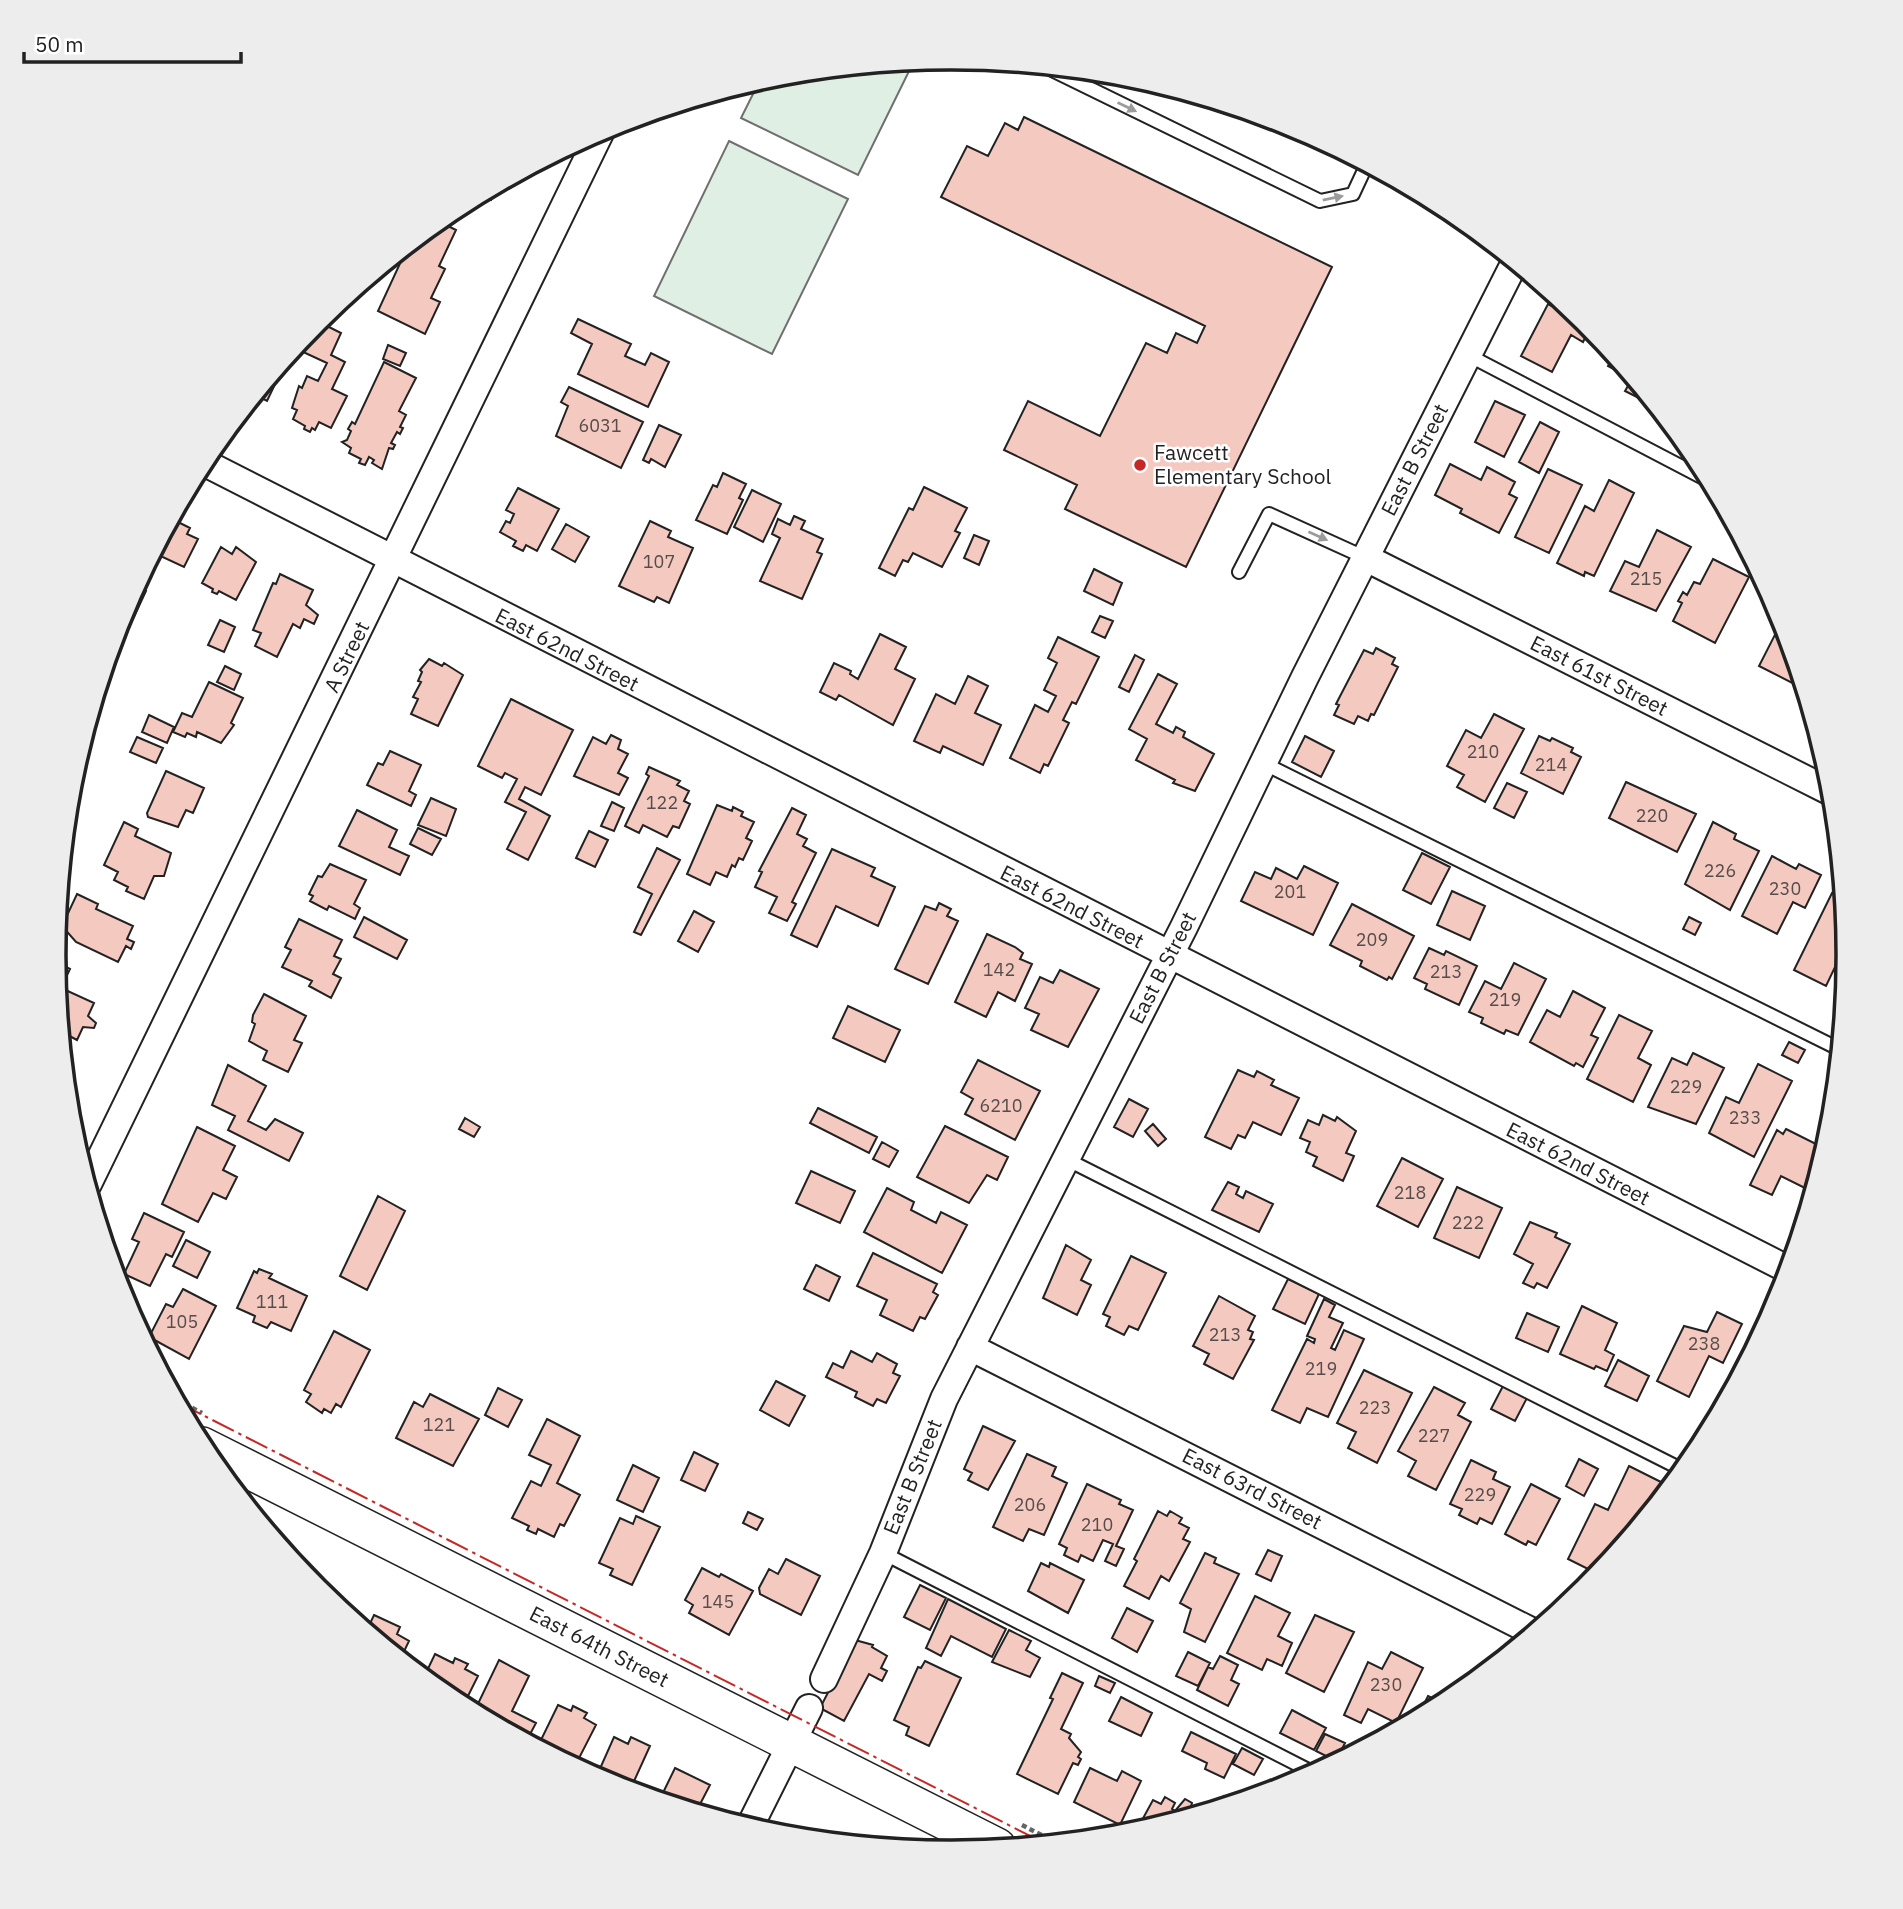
<svg xmlns="http://www.w3.org/2000/svg" width="1903" height="1909" viewBox="0 0 1903 1909" font-family="'IBM Plex Sans',sans-serif">
  <style>
    .green { fill: #e0efe3; stroke: #6f6f6f; stroke-width: 2 }
    .building { fill: #f3c9c0; stroke: #222; stroke-width: 2 }
    .lines { fill: none; stroke-linecap: round; stroke-linejoin: round }
    .lane-casing { stroke: #222; stroke-width: 16 }
    .street-casing { stroke: #222; stroke-width: 30 }
    .secondary-casing { stroke: #222; stroke-width: 40 }
    .path { stroke: #646464; stroke-width: 4.5; stroke-dasharray: 5 3.5; stroke-linecap: butt }
    .lane { stroke: #fff; stroke-width: 12 }
    .street { stroke: #fff; stroke-width: 26 }
    .secondary { stroke: #fff; stroke-width: 37 }
    .power { stroke: #c62828; stroke-width: 2; stroke-dasharray: 24 5 3.5 5; stroke-linecap: butt }
    .oneway { fill: #9c9c9c }
    .poi-dot { fill: #c62828; stroke: #fff; stroke-width: 2.5 }
    .labels { text-anchor: middle; stroke-width: 5; stroke-linejoin: round; paint-order: stroke }
    .number-label { font-size: 18px; fill: #564c4a }
    .poi-label { font-size: 21px; fill: #222; stroke: #fff; text-anchor: start }
    .street-label { font-size: 21px; fill: #222; stroke: #fff }
    .rim { fill: none; stroke: #222; stroke-width: 3.5 }
  </style>
  <rect width="100%" height="100%" fill="#fff"/>
  <path class="green" d="M914 61 858 175 741 118 760 80 777 74Z
    M729 141 848 199 772 354 654 296Z"/>
  <path class="building" d="M1024 117 1332 267 1186 567 1065 509 1077 485 1004 450 1028 401 1100 436 1146 343 1167 353 1176 333 1197 343 1205 326 941 197 967 146 988 156 1005 123 1018 130Z
    M498 184 491 200 479 195Z
    M438 221 456 230 439 266 445 269 431 298 440 302 425 334 378 311 409 244Z
    M1548 304 1591 326 1583 342 1571 335 1552 372 1521 356Z
    M578 319 631 344 625 356 645 365 651 353 669 362 648 407 578 374 592 344 571 333Z
    M317 321 341 333 331 355 345 362 332 389 347 396 331 428 319 422 315 430 312 428 310 432 304 429 305 426 293 419 297 410 292 408 299 386 302 388 307 376 318 381 327 363 301 351Z
    M388 345 406 353 400 366 383 359Z
    M290 353 267 401 255 395Z
    M1614 354 1626 369 1623 374 1608 366Z
    M384 362 416 378 399 411 406 415 400 427 403 428 400 434 397 432 391 443 395 445 393 449 389 448 382 469 372 463 374 460 369 457 365 465 359 463 361 459 349 453 351 448 342 442 347 440 351 431 348 429 352 422 355 424Z
    M1633 377 1649 397 1647 402 1625 391Z
    M569 387 643 422 621 468 556 436 568 406 561 402Z
    M1495 401 1525 415 1504 457 1475 442Z
    M1540 422 1559 432 1539 473 1519 462Z
    M659 425 681 435 665 467 651 459 649 463 643 460Z
    M1450 464 1481 480 1487 467 1515 482 1509 494 1517 498 1499 533 1460 513 1462 509 1435 495Z
    M1548 469 1582 485 1549 553 1515 537Z
    M723 473 746 484 739 498 743 500 727 534 696 520 713 485 717 487Z
    M1609 480 1634 493 1594 576 1585 572 1584 576 1557 563 1585 506 1594 511Z
    M924 487 967 508 955 531 960 533 942 567 913 553 908 562 903 560 895 576 879 568 909 508 913 510Z
    M518 488 559 509 537 551 526 545 523 551 513 546 516 541 500 532 506 521 510 523 514 514 506 510Z
    M752 490 781 504 763 542 734 527Z
    M794 516 805 521 801 529 823 539 817 552 822 554 802 599 760 581 780 538 772 534 778 519 790 525Z
    M172 519 190 528 187 534 198 539 184 567 154 553Z
    M650 521 671 531 668 537 693 548 669 603 657 597 654 602 619 586Z
    M566 524 589 537 575 562 552 549Z
    M1657 530 1691 547 1656 611 1610 591 1625 561 1639 567Z
    M974 535 989 541 979 565 964 558Z
    M221 547 232 554 236 547 256 562 236 600 219 591 217 594 212 592 213 589 202 583Z
    M1713 559 1749 577 1715 643 1673 621 1682 603 1678 601 1683 592 1687 595 1694 582 1700 584Z
    M1094 569 1122 583 1113 605 1084 591Z
    M280 574 313 590 306 605 318 615 314 624 304 619 300 628 293 624 277 657 255 646 261 633 253 630 273 583 276 584Z
    M136 586 146 591 133 619 128 617 123 629 118 627 123 611Z
    M1100 616 1113 621 1105 638 1092 632Z
    M1783 619 1804 689 1759 666Z
    M220 620 235 627 224 652 208 645Z
    M880 634 906 647 895 669 915 679 893 725 839 695 836 700 820 692 834 663 851 671 850 674 858 679Z
    M1058 637 1099 657 1076 704 1072 702 1063 720 1069 723 1048 766 1044 764 1040 773 1010 758 1035 705 1048 712 1056 696 1044 690 1057 663 1048 658Z
    M1376 648 1395 658 1392 664 1398 667 1374 715 1371 714 1368 721 1358 716 1354 724 1334 715 1339 705 1336 704 1364 650 1373 654Z
    M1135 655 1144 660 1129 692 1119 687Z
    M429 659 442 666 444 663 463 675 438 726 411 714 418 699 413 697 421 682 418 681 422 672 420 670Z
    M225 666 241 674 234 690 217 682Z
    M1158 674 1177 684 1156 724 1173 733 1176 727 1185 732 1183 737 1214 754 1195 791 1173 783 1175 780 1136 760 1147 739 1129 729Z
    M968 676 988 686 975 713 1001 725 983 765 943 746 940 753 914 741 936 694 955 704Z
    M209 682 243 698 231 723 234 725 221 743 197 732 196 737 187 733 185 737 173 732 182 713 192 717Z
    M100 687 104 689 97 704 95 703Z
    M511 699 573 730 541 795 525 787 519 799 550 816 528 860 507 849 526 812 505 802 517 779 505 773 502 778 478 766Z
    M1494 714 1524 729 1485 802 1457 787 1464 775 1447 766 1466 730 1481 738Z
    M149 715 174 727 167 743 142 732Z
    M611 735 621 740 618 749 628 754 618 773 628 778 619 795 574 776 593 737 606 744Z
    M1305 736 1334 751 1321 777 1292 762Z
    M1539 736 1550 741 1552 738 1573 748 1571 752 1581 757 1563 794 1521 773Z
    M137 737 163 748 156 763 130 752Z
    M390 751 421 765 409 791 416 795 411 806 367 785 378 763 383 765Z
    M649 767 680 781 677 785 689 791 684 801 690 804 679 828 673 826 667 837 643 825 639 833 625 826 649 776 646 774Z
    M166 771 204 788 193 813 186 810 178 827 148 817 147 813Z
    M1626 782 1696 814 1677 852 1609 818Z
    M1507 783 1527 792 1514 818 1494 808Z
    M431 798 456 809 446 836 418 825Z
    M612 802 624 808 614 831 601 826Z
    M717 805 732 811 733 807 743 812 741 816 754 822 746 838 752 841 743 860 739 858 735 867 732 865 727 877 716 872 710 885 687 874Z
    M792 808 806 815 797 834 807 839 803 846 816 853 792 902 796 904 787 921 769 913 777 897 755 887 762 872 759 871Z
    M357 810 397 830 389 847 409 856 400 875 339 846Z
    M124 822 138 829 135 836 171 853 164 876H154L144 899 126 891 128 887 114 880 118 872 104 865Z
    M1713 822 1736 834 1734 839 1759 851 1730 910 1685 884Z
    M418 828 441 839 432 855 410 844Z
    M589 831 608 840 595 867 576 858Z
    M657 848 680 860 641 935 634 932 652 894 638 887Z
    M832 849 875 868 871 876 895 887 878 926 836 906 817 947 791 935Z
    M1422 853 1450 867 1431 904 1403 890Z
    M1772 856 1796 869 1799 864 1821 875 1805 908 1793 902 1777 934 1742 916Z
    M330 864 366 880 354 904 360 908 355 919 329 906 327 910 310 901 313 896 309 894 318 876 322 877Z
    M1304 866 1338 883 1313 935 1241 901 1255 872 1271 879 1276 868 1297 879Z
    M1452 891 1485 906 1470 940 1437 925Z
    M1832 893 1843 897 1847 942 1826 986 1794 970Z
    M77 894 98 904 96 909 133 926 127 939 134 942 131 949 126 946 118 962 76 942 62 926Z
    M939 903 951 909 947 916 958 921 928 984 895 969 925 906 936 910Z
    M1352 904 1414 936 1392 979 1389 977 1387 980 1360 966 1362 961 1330 945Z
    M694 911 714 922 698 952 678 941Z
    M364 917 407 940 397 959 354 937Z
    M1689 917 1701 923 1695 935 1683 929Z
    M299 919 342 940 334 956 341 959 333 974 341 978 331 998 309 986 312 981 282 967 291 950 285 947Z
    M987 934 1015 947 1023 953 1020 959 1032 964 1015 1001 998 992 986 1017 955 1002Z
    M1429 948 1444 955 1446 951 1477 966 1459 1005 1425 989 1427 984 1414 978Z
    M55 961 70 969 61 988 94 1003 88 1016 96 1023 94 1028 83 1027 77 1040 62 1032Z
    M1514 963 1546 979 1518 1035 1506 1030 1504 1034 1481 1023 1483 1018 1469 1012 1485 981 1501 989Z
    M1060 970 1099 989 1068 1047 1031 1030 1039 1014 1025 1008 1040 977 1053 983Z
    M1573 991 1605 1008 1591 1035 1598 1038 1583 1067 1576 1063 1574 1066 1530 1042 1547 1010 1560 1017Z
    M264 994 306 1016 294 1040 302 1043 288 1072 263 1060 267 1051 249 1041 255 1024 252 1022 253 1015Z
    M848 1006 900 1030 885 1062 833 1038Z
    M1619 1015 1652 1031 1638 1058 1651 1065 1633 1102 1587 1079Z
    M1789 1042 1805 1050 1798 1063 1782 1055Z
    M1693 1053 1724 1068 1696 1124 1648 1107 1672 1058 1687 1065Z
    M978 1060 1040 1091 1015 1140 965 1114 973 1099 961 1092Z
    M1758 1064 1792 1081 1754 1157 1709 1133 1726 1097 1739 1103Z
    M228 1065 266 1086 248 1121 266 1130 275 1119 303 1133 289 1161 228 1130 235 1116 212 1105Z
    M1238 1070 1254 1077 1257 1071 1274 1080 1271 1085 1299 1098 1281 1135 1253 1122 1245 1138 1238 1135 1231 1149 1205 1137Z
    M1129 1099 1148 1109 1133 1137 1114 1127Z
    M818 1108 877 1137 869 1153 810 1123Z
    M1323 1115 1335 1121 1337 1117 1356 1131 1346 1153 1354 1156 1343 1181 1313 1166 1317 1157 1306 1152 1310 1142 1300 1138 1308 1120 1319 1125Z
    M465 1118 480 1127 474 1137 459 1129Z
    M1153 1124 1166 1139 1158 1146 1145 1131Z
    M945 1126 1008 1157 997 1180 987 1175 969 1203 917 1177Z
    M197 1127 235 1146 223 1170 237 1177 226 1199 213 1193 198 1222 162 1204Z
    M1786 1129 1826 1149 1813 1192 1781 1176 1772 1195 1750 1185 1777 1130 1783 1134Z
    M882 1142 898 1151 889 1167 873 1159Z
    M1402 1158 1443 1179 1418 1227 1377 1206Z
    M811 1171 855 1191 840 1223 796 1203Z
    M1228 1182 1239 1187 1236 1194 1243 1198 1246 1191 1273 1204 1259 1232 1212 1210Z
    M1457 1187 1502 1208 1479 1258 1434 1238Z
    M887 1188 914 1202 911 1210 936 1223 941 1212 967 1225 942 1273 864 1232Z
    M378 1196 405 1211 367 1290 340 1276Z
    M144 1213 184 1232 172 1257 166 1254 150 1286 124 1274 139 1242 132 1239Z
    M1530 1222 1557 1233 1555 1237 1570 1244 1547 1288 1537 1283 1534 1288 1523 1283 1533 1264 1514 1254Z
    M186 1240 210 1252 197 1278 173 1266Z
    M1066 1245 1091 1260 1081 1280 1091 1285 1077 1315 1043 1298Z
    M873 1253 937 1284 933 1292 938 1295 925 1319 920 1317 913 1331 880 1315 887 1300 857 1286Z
    M1131 1256 1166 1273 1138 1330 1129 1326 1124 1335 1106 1326 1110 1317 1103 1314Z
    M816 1265 840 1277 829 1301 804 1289Z
    M259 1269 272 1274 269 1278 307 1296 291 1331 271 1322 267 1328 253 1322 255 1316 237 1308 254 1271 257 1273Z
    M1288 1279 1319 1294 1305 1324 1273 1309Z
    M183 1289 216 1306 189 1359 149 1337 166 1304 173 1307Z
    M1219 1296 1255 1316 1248 1330 1253 1332 1250 1339 1254 1340 1233 1379 1204 1364 1209 1354 1193 1346Z
    M1324 1299 1335 1305 1329 1317 1343 1323 1331 1348 1335 1350 1344 1330 1364 1339 1328 1417 1307 1408 1300 1423 1272 1410 1307 1339 1314 1343 1315 1339 1307 1336Z
    M1582 1306 1617 1323 1605 1350 1614 1355 1607 1371 1596 1366 1594 1369 1560 1354Z
    M1717 1312 1742 1324 1723 1363 1709 1356 1689 1397 1657 1381 1684 1326 1707 1332Z
    M1527 1313 1559 1327 1548 1352 1516 1338Z
    M334 1331 370 1350 341 1407 336 1404 331 1413 324 1409 322 1413 306 1402 311 1394 304 1390Z
    M1756 1338 1758 1339 1745 1363H1744Z
    M851 1351 872 1362 877 1353 897 1364 893 1373 900 1376 886 1403 877 1399 873 1406 855 1397 857 1392 826 1377 833 1363 843 1368Z
    M1618 1360 1649 1376 1637 1401 1605 1386Z
    M1364 1370 1412 1393 1377 1463 1348 1448 1356 1432 1337 1423Z
    M776 1381 805 1396 789 1426 760 1410Z
    M1504 1384 1528 1396 1515 1421 1491 1409Z
    M1434 1387 1465 1403 1458 1415 1471 1422 1436 1490 1408 1476 1416 1461 1398 1451Z
    M498 1388 522 1400 508 1427 485 1415Z
    M430 1394 479 1419 453 1466 396 1438 414 1402 423 1407Z
    M547 1419 580 1436 557 1483 580 1495 564 1526 560 1524 554 1537 538 1529 536 1534 527 1530 529 1526 512 1518 531 1481 541 1486 551 1465 529 1455Z
    M983 1426 1015 1441 988 1490 968 1480 972 1473 964 1469Z
    M694 1452 718 1464 705 1491 681 1480Z
    M1027 1454 1056 1467 1052 1476 1067 1483 1044 1535 1029 1529 1023 1541 993 1527Z
    M1579 1459 1598 1469 1584 1496 1566 1486Z
    M1471 1460 1496 1472 1493 1479 1510 1487 1492 1524 1480 1518 1477 1524 1459 1515 1462 1509 1450 1504Z
    M633 1465 659 1478 643 1512 617 1500Z
    M1629 1466 1667 1485 1661 1497 1598 1574 1568 1559 1595 1504 1608 1510Z
    M1087 1484 1121 1500 1119 1504 1133 1510 1116 1546 1124 1549 1116 1566 1105 1561 1113 1544 1103 1540 1093 1561 1081 1555 1078 1562 1064 1555 1067 1548 1059 1544Z
    M1531 1484 1560 1499 1536 1545 1528 1541 1526 1545 1505 1534Z
    M1158 1511 1167 1516 1170 1511 1182 1518 1179 1523 1189 1528 1183 1539 1190 1542 1169 1581 1161 1576 1149 1599 1124 1586 1137 1561 1134 1559Z
    M748 1512 763 1519 757 1530 743 1523Z
    M636 1516 660 1527 632 1585 610 1575 613 1569 599 1563 620 1518 633 1524Z
    M1268 1550 1282 1556 1271 1581 1256 1574Z
    M1205 1553 1216 1558 1214 1563 1239 1574 1205 1642 1184 1632 1191 1609 1180 1603Z
    M786 1559 820 1576 801 1615 760 1594 759 1588 769 1569 778 1574Z
    M1041 1563 1049 1567 1050 1563 1084 1580 1068 1613 1028 1591Z
    M702 1568 719 1577 721 1574 753 1591 729 1635 689 1613 693 1605 685 1600Z
    M920 1585 946 1598 930 1630 904 1617Z
    M1255 1596 1290 1613 1278 1636 1292 1643 1282 1666 1267 1659 1262 1670 1227 1653Z
    M948 1599 1006 1629 992 1657 951 1636 941 1656 926 1648Z
    M1127 1608 1153 1621 1137 1652 1112 1638Z
    M374 1615 400 1627 397 1634 409 1641 401 1658 367 1630Z
    M1315 1615 1354 1632 1324 1692 1286 1673Z
    M1009 1630 1031 1641 1026 1650 1040 1658 1030 1677 992 1662Z
    M855 1640 873 1645 872 1647 887 1656 881 1668 887 1671 882 1681 869 1674 844 1721 820 1708Z
    M1188 1652 1210 1663 1198 1686 1176 1676Z
    M1391 1652 1423 1668 1396 1723 1368 1709 1361 1723 1344 1715 1368 1662 1382 1669Z
    M435 1654 453 1663 455 1658 468 1664 465 1669 478 1676 468 1696 455 1690 451 1699 424 1677Z
    M1220 1656 1238 1665 1231 1680 1239 1684 1228 1706 1197 1690 1208 1667 1213 1669Z
    M499 1660 529 1676 512 1711 536 1723 527 1740 474 1712Z
    M925 1661 961 1678 929 1746 906 1735 909 1727 894 1720 918 1667 921 1668Z
    M1062 1673 1083 1683 1061 1729 1071 1734 1069 1738 1081 1752 1078 1757 1081 1759 1078 1765 1073 1763 1058 1794 1017 1774 1053 1699 1050 1698Z
    M1099 1676 1115 1683 1110 1693 1095 1686Z
    M1428 1696 1443 1704 1445 1699 1449 1701 1417 1718Z
    M1121 1697 1152 1713 1141 1736 1109 1721Z
    M558 1705 571 1711 573 1706 587 1713 584 1718 596 1725 575 1766 538 1746Z
    M1292 1710 1326 1728 1314 1750 1280 1733Z
    M1191 1732 1236 1754 1224 1778 1205 1769 1207 1763 1182 1751Z
    M1325 1734 1345 1743 1336 1761 1316 1751Z
    M614 1737 628 1744 631 1737 650 1746 630 1790 608 1783 610 1779 598 1773Z
    M1242 1748 1263 1759 1254 1775 1233 1764Z
    M675 1768 710 1785 697 1810 660 1799Z
    M1090 1768 1117 1781 1122 1771 1141 1781 1120 1825 1074 1802Z
    M1224 1796 1236 1801 1219 1806Z
    M1165 1797 1175 1803 1172 1809 1175 1811 1185 1799 1192 1803 1188 1816 1136 1831 1153 1800 1161 1804Z"/>
  <g class="lines">
    <g class="lane-casing">
      <path id="lane" d="M1044 66 1320 201 1353 194 1367 164
        M1468 355 1711 482
        M1239 572 1269 514 1366 558
        M1263 763 1839 1049
        M1066 1159 1683 1470
        M883 1553 1314 1773"/>
    </g>
    <g class="street-casing">
      <path id="street" d="M203 462 1789 1270
        M1366 558 1833 793
        M88 1184 602 129
        M970 1347 1533 1632
        M824 1679 883 1553 944 1399 1184 927 1305 677 1515 262
        M750 1826 809 1708"/>
    </g>
    <g class="secondary-casing">
      <path id="secondary" d="M202 1446 997 1847"/>
    </g>
    <path class="path" d="M177 1400 202 1413
      M1022 1825 1055 1842"/>
    <use href="#lane" class="lane"/>
    <use href="#street" class="street"/>
    <use href="#secondary" class="secondary"/>
    <path class="power" d="M179 1403 1044 1843"/>
  </g>
  <defs><path id="oneway-solid" d="M-6-.8H1V-3.2L6.5 0L1 3.2V.8H-6Z" transform="scale(1.75)"/></defs>
  <g class="oneway">
    <use href="#oneway-solid" transform="translate(1127 107) rotate(26)"/>
    <use href="#oneway-solid" transform="translate(1333 198) rotate(-12)"/>
    <use href="#oneway-solid" transform="translate(1318 536) rotate(24)"/>
  </g>
  <circle class="poi-dot" cx="1140" cy="465" r="7"/>
  <g class="labels">
    <g class="number-label">
      <text x="600" y="432">6031</text>
      <text x="659" y="568">107</text>
      <text x="1646" y="585">215</text>
      <text x="1483" y="758">210</text>
      <text x="1551" y="771">214</text>
      <text x="662" y="809">122</text>
      <text x="1652" y="822">220</text>
      <text x="1720" y="877">226</text>
      <text x="1785" y="895">230</text>
      <text x="1290" y="898">201</text>
      <text x="1372" y="946">209</text>
      <text x="999" y="976">142</text>
      <text x="1446" y="978">213</text>
      <text x="1505" y="1006">219</text>
      <text x="1686" y="1093">229</text>
      <text x="1001" y="1112">6210</text>
      <text x="1745" y="1124">233</text>
      <text x="1410" y="1199">218</text>
      <text x="1468" y="1229">222</text>
      <text x="272" y="1308">111</text>
      <text x="182" y="1328">105</text>
      <text x="1225" y="1341">213</text>
      <text x="1704" y="1350">238</text>
      <text x="1321" y="1375">219</text>
      <text x="1375" y="1414">223</text>
      <text x="439" y="1431">121</text>
      <text x="1434" y="1442">227</text>
      <text x="1480" y="1501">229</text>
      <text x="1030" y="1511">206</text>
      <text x="1097" y="1531">210</text>
      <text x="718" y="1608">145</text>
      <text x="1386" y="1691">230</text>
    </g>
    <g class="poi-label">
      <text x="1154" y="460">Fawcett<tspan x="1154" dy="24">Elementary School</tspan></text>
    </g>
    <g class="street-label">
      <text transform="translate(1415 460) rotate(-63)" y="7">East B Street</text>
      <text transform="translate(567 650) rotate(27)" y="7">East 62nd Street</text>
      <text transform="translate(347 657) rotate(-64)" y="7">A Street</text>
      <text transform="translate(1599 676) rotate(27)" y="7">East 61st Street</text>
      <text transform="translate(1072 907) rotate(27)" y="7">East 62nd Street</text>
      <text transform="translate(1163 968) rotate(-63)" y="7">East B Street</text>
      <text transform="translate(1578 1164) rotate(27)" y="7">East 62nd Street</text>
      <text transform="translate(913 1477) rotate(-68)" y="7">East B Street</text>
      <text transform="translate(1252 1489) rotate(27)" y="7">East 63rd Street</text>
      <text transform="translate(599 1647) rotate(27)" y="7">East 64th Street</text>
    </g>
  </g>
  <path d="M0 0H1903V1909H0ZM66 955a885 885 0 1 1 1770 0a885 885 0 1 1-1770 0Z" fill="#ededed" fill-rule="evenodd"/>
  <path class="rim" d="M66 955a885 885 0 1 1 1770 0a885 885 0 1 1-1770 0Z"/>
  <path d="M24 52v10h217v-10" fill="none" stroke="#222222" stroke-width="3.5"/>
  <text x="35" y="52" font-size="21" fill="#222222" stroke="#ffffff" stroke-width="5" paint-order="stroke">50 m</text>
</svg>
